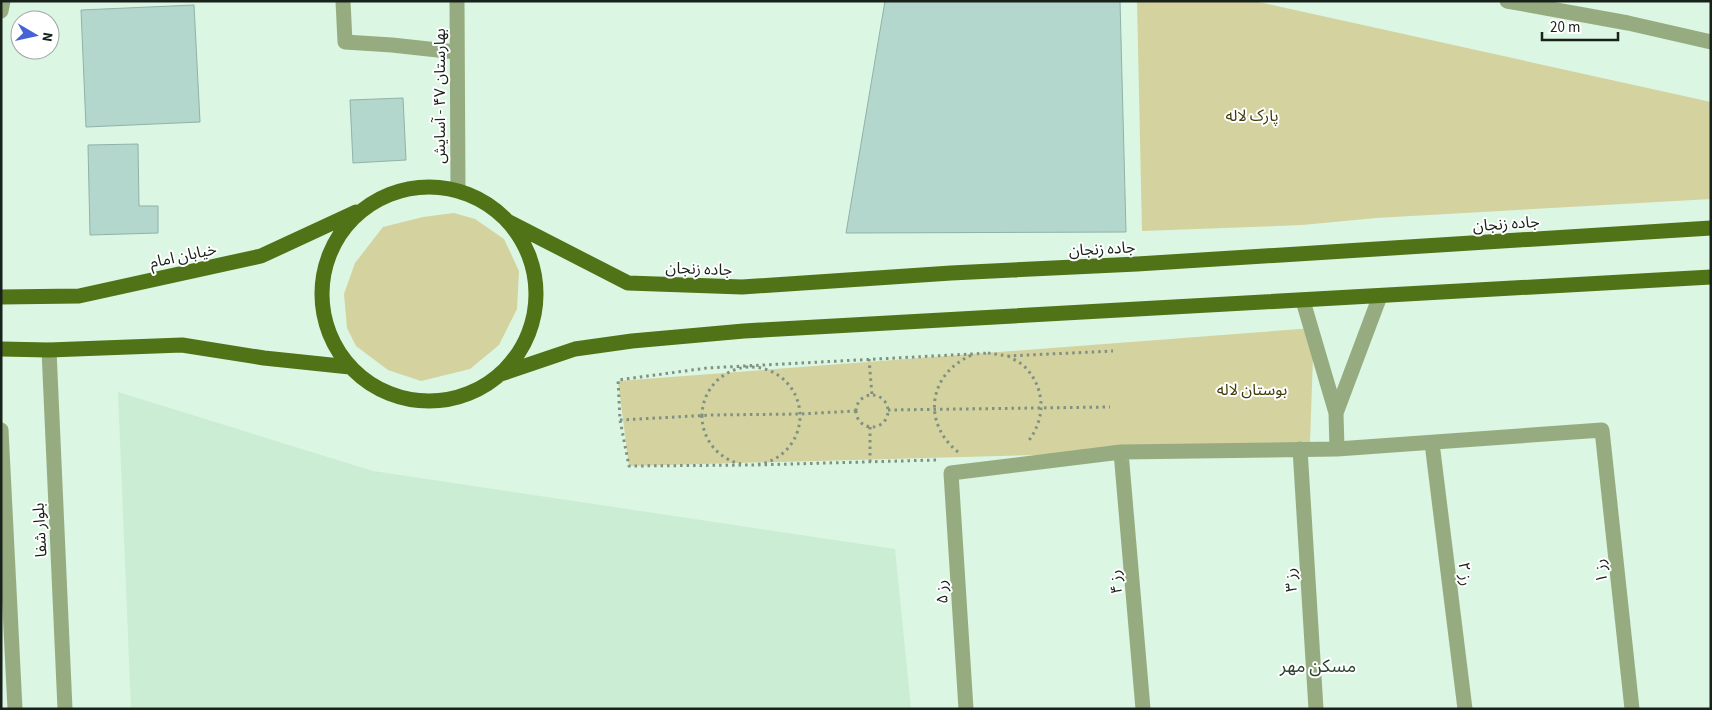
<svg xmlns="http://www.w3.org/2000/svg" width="1712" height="710" viewBox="0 0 1712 710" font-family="'Source Sans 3','Noto Sans Arabic',sans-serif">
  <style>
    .built { fill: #cbedd3 }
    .green { fill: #d4d29f }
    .building { fill: #b4d7cd; stroke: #90b2a9 }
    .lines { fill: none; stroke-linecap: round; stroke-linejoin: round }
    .path { stroke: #7f9183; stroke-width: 3; stroke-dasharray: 2.5 4; stroke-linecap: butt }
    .minor { stroke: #96ac80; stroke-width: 15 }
    .major { stroke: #4f7316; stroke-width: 15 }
    .labels { text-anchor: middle; stroke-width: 4; stroke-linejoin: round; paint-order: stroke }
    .street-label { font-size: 16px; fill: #18211a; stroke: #fff }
    .park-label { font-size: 16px; fill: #403c06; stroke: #fff }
    .neighbourhood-label { font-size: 18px; fill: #2c4232; stroke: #fff }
  </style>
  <rect width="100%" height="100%" fill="#dbf6e2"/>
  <path class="built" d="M118 392 373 471 895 549 911 709H131Z"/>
  <path class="green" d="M1137 1H1254L1711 102V199L1376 218 1302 225 1142 231Z
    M454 213 475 219 504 239 519 271 517 309 499 345 470 369 421 381 388 370 356 346 347 328 344 294 355 263 383 227 423 217Z
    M1314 328 1310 442 1106 453 629 466 618 381Z"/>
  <path class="building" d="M885 1H1120L1126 232 846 233Z
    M194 5 200 122 86 127 81 10Z
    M403 98 406 160 353 163 350 100Z
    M138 144 139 206H158V233L90 235 88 145Z"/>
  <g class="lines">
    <path class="path" d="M988 353 1008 356 1113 351
      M1008 356C1013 359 1020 362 1025 367 1046 389 1046 419 1027 443
      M869 359 872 395
      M702 416a49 49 0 1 1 98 0a49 49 0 1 1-98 0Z
      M856 411a16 16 0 1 1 32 0a16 16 0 1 1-32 0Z
      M888 410 1110 407
      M620 420 712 415 800 414 855 411
      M870 427V462
      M958 452C921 422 929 373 972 355
      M936 460 755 465 629 466 620 420 618 380 707 368 990 353"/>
    <path class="minor" d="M343 1 345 42 392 45 456 52
      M457 1 458 190
      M1507 1 1628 23 1711 42
      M1 11 3 1
      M1303 301 1336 413 1380 296
      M49 350 65 709
      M1 430 15 709
      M1432 443 1465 709
      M1300 449 1316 709
      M1337 449 1602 430 1632 709
      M1121 452 1143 709
      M966 709 951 473 1121 452 1337 449 1336 413"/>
    <path class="major" d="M322 294a107 107 0 1 1 214 0a107 107 0 1 1-214 0Z
      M509 222 628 283 742 287 951 273 1137 264 1711 228
      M1 297 79 296 261 256 356 212
      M1 349 49 350 182 345 264 358 350 367
      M501 374 575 349 632 341 744 331 1711 277"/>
  </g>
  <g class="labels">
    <g class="street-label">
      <text transform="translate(439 96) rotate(-90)" y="6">بهارستان ۴۷ - آسایش</text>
      <text transform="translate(1506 223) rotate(-4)" y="6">جاده زنجان</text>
      <text transform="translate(1102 248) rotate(-3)" y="6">جاده زنجان</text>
      <text transform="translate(183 255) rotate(-12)" y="6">خیابان امام</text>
      <text transform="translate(699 268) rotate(2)" y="6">جاده زنجان</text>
      <text transform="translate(39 530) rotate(-93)" y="6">بلوار شفا</text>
      <text transform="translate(1600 571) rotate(-96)" y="6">رز ۱</text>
      <text transform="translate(1466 574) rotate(83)" y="6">رز ۲</text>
      <text transform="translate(1290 580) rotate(-94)" y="6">رز ۳</text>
      <text transform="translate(1115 582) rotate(-95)" y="6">رز ۴</text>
      <text transform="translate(941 592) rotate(-94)" y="6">رز ۵</text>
    </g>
    <g class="park-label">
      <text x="1252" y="121">پارک لاله</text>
      <text x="1252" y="395">بوستان لاله</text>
    </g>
    <g class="neighbourhood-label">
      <text x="1318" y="672">مسکن مهر</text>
    </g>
  </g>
  <rect width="1712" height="710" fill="none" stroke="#18211a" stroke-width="5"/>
  <g transform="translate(35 35) rotate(99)"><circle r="24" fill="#ffffff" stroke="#a3a6a3"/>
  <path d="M0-4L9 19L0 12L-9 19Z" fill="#4662d6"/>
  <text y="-8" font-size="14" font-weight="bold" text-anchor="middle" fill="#18211a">N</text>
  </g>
  <path d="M1542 32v8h76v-8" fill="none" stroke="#18211a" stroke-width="2.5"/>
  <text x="1550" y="32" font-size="15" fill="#18211a" stroke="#ffffff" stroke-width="4" paint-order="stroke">20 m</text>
</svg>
